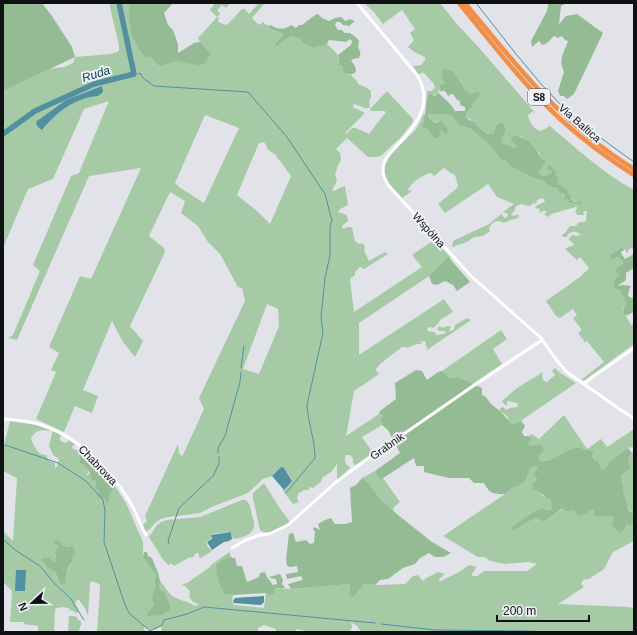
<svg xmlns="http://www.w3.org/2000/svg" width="637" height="635" viewBox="0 0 637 635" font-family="Helvetica,sans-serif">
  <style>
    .green { fill: #a6caa6; fill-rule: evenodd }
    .forest { fill: #94bb94 }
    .water { fill: #5090a0 }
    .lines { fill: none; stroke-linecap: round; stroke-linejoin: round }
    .stream { stroke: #5090a0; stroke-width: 1 }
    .river { stroke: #5090a0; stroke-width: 5.5 }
    .minor { stroke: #fff; stroke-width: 3 }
    .highway { stroke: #f18f48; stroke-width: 4.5 }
    .labels { text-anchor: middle; stroke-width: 4; stroke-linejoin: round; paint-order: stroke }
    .shield { fill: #eef1f6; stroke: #535457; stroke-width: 1 }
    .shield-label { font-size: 10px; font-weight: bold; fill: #101113 }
    .street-label { font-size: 11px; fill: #101113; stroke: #eef1f6 }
    .water-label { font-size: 12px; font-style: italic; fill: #003e4a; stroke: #eef1f6 }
  </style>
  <rect width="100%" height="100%" fill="#e1e3e9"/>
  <path class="green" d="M109 3H129V15L151 57 157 65 163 66 176 61 186 62 211 53 200 42 198 38 217 17 210 10 215 3H230L226 8 222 5 218 9V12L221 13 217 17 219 18 218 21 224 25 228 24 242 9H245L249 14 259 3H262L264 4 252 18 259 25 263 22 271 29 284 34 275 44 276 47 288 38 293 36 300 39 304 43 314 48 327 44C334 51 340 53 339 65L343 67 348 75H351L357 81 358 84 367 88 368 89 371 91V97L369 102 370 106 369 108H365L354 104 353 107 365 113 346 132V134L352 128H355C360 130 364 131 369 134L386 112 384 111H371L370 109 387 91 413 119V122L401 137 381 156 375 157H368L347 138 336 149 340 153 341 159 337 168 335 175C339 182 335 184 332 190L335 191 339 188 345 186 348 205 340 209 338 212 347 215 348 221 342 226 343 229 347 227H352L355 241 359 244 363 243 365 247 364 250 369 261 385 252 388 254 364 269 360 267 355 272V275L350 279 354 312 422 267 412 255 434 240 449 256 429 276 359 323V355L444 299 453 312 440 320 439 323 433 328 430 327 427 328 428 331 434 332 437 335 443 334 446 332 445 331H439L437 328 440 326 442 328 448 326 451 327 449 330 451 331 454 329 455 325 467 318 471 320 427 350V347L425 344 426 342 425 341 420 342 422 344H417L407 348 405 347H402L380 364 376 369 377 372 379 374 354 391 348 425 346 436 379 414 383 417 380 420 382 425 362 437 373 453 355 465 353 463V458L350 455H346C344 459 345 462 347 465L349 466 350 468 337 480V464L331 472 322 478 321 482 313 488 310 487 308 490H304L298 494 297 499 299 502 293 504 283 491 292 480 284 468 281 467 272 476 263 479 248 493 214 506 200 513 193 514 169 517 161 519 155 523 150 529 147 531H145L143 525 147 521 145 516 178 444 179 454 182 456 183 455 204 409 199 398 245 301 242 288 238 287 220 254 208 242 198 226 181 213 185 201 170 192 149 236 164 248 165 252 130 326 143 341 135 357 123 342 112 321 83 390 98 396 92 413 75 406 64 432 36 419 56 372 51 370 59 353 49 347 80 276 91 279 141 168 89 176 17 340 8 338 13 335 40 271 33 265 71 176 79 173 109 101 84 109 53 179 28 189 3 248V91L49 69 64 67 73 63 75 57 111 54 119 51V46ZM205 115 239 128 204 203 179 187 175 183ZM263 142 266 144 267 149 277 156 276 157 280 161 291 176 270 224 257 211 237 195 259 143ZM267 304 278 309 279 326 259 374 243 369Z
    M364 3H440L456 23 481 50 531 108 535 113 532 112 529 114 528 116C531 123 532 129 541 131L550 126C576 148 604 174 634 190V249L631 248 628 250V252L627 253 623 247C616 249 614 251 613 259L618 257 622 260 623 265 616 268 620 275 613 282 620 290 626 302 623 309 625 316H626L631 325 634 323V344L585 380H581L604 362 587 341 585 342 578 333 582 330 573 318 577 315 573 309 560 318 556 316 546 301 580 277 589 268 580 257 577 260 565 249 570 246H572L574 244 569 240V238L572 235 579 236 580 234C574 230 570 232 566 237H563L562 235 565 233 570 226H576L579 222H584L587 220 586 218 587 211H585L583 212 584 215H578L575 212 577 208 576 207 551 214 548 217 544 214 546 213V211H543L539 213 540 210 538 208 535 209 536 206 544 202 545 200 542 198 537 200 536 204 534 203 529 206 521 204 515 207V210L511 215 514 216 518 214 519 217 516 219 510 220 504 223C498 219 493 221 489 228L490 231 483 236 474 237 467 242 452 247 453 241 489 224 501 214 505 218 507 217 508 214 503 212 514 204 497 197 488 184 445 213 438 204 456 189 458 186 455 175 451 173 444 168 434 176 431 173C424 174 410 183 408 190L412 191 402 198C396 191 388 184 385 175 380 158 405 142 415 130 419 125 421 119 424 113L425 117 422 122 428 131 439 135 440 131 442 130 438 121 435 123 430 120 428 115 434 114 451 115 460 126C469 126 475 132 481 138 484 141 484 139 487 142 489 144 490 147 493 149 496 153 498 155 501 160L506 161 511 167 536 179 542 180 546 184 560 189 557 191 559 193H562L565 195 564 198 565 199H567L570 203 579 205 582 202C575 202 572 201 570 194H568L562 187 564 184 559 185 556 179 559 175 555 176 552 171 551 173 544 176 538 173C539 169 541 164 541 160 541 149 528 141 520 136L515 143 516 148H513L508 145H503C500 136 496 134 487 134 483 129 476 126 474 121L470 119 466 116 467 112 472 107V105L475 102 477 97 466 91 453 71 445 82V86H440C440 95 435 96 428 95L427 97V91H431L435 88 434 84 424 73H422L418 74 413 66 421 65 425 60V57L416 53 408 47 414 40 410 33 415 29 402 10 383 24 374 12Z
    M501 330 507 339 493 349 502 364 473 384 458 377 450 378 442 371Z
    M555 368 559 372 576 383 522 420V422L513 424 510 422 507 416 500 411V408L503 407 506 410 510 408 518 407 517 403 508 401 507 403V406L504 404 502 401 517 388 543 372 542 377 544 381 547 382 555 375 552 371Z
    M564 415 587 449 601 439 607 447 634 429V446L633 447 628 448 608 463 605 469 601 470 592 456 594 451 583 449 580 447 570 449 548 461 539 460 540 454 533 446 528 444 531 439 529 436 532 434 539 439Z
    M10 421 36 425 51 430 50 431C44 430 39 429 34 434 33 435 31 437 31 439 32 442 33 443 34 445 37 451 39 455 46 455L49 461 55 463V468L57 467 59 459 53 455 49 446 52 434V431L62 435 60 437V440L64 443 68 442V440L75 444 72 447 73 449 77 450 80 448 84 452H81L80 463 86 467 89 471 86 476 90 473 96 481 95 489 99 491 107 503 109 494 113 487V483L126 503 143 542V557L156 575 154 582 156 587V604L152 608 155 616 160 581C164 585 166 590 170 594 177 600 187 601 195 606L199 604 193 602 189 597C191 589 188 589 182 584L187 583 210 567 211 565 229 552 232 558H227L226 594 233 595 232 601 234 605 264 608 266 593 274 588 291 589 350 584 349 594 358 592 364 584 375 585 405 584 413 576 418 575 420 578 423 581 426 578 438 572 445 574 438 580 441 581 459 572 469 565 477 567 472 574V576H477L484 571H527L537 564 528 562 505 564 490 561 485 557H478L443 536 505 494 512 488 520 485 526 480 531 467 539 466 538 490 543 496 552 498V509L548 511 544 508 513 531 535 518 544 522 564 508 573 510 583 515 594 509 596 511 593 516 599 517 611 516 630 526 634 523V541L613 552 604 569 589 579 583 580 581 584 584 587 558 604 628 607 634 608V632H361L357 626 351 622 352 628 349 632H306V631L297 629 295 632H276V629L264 625 258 628V632H161L162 627H159L157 629 150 630 144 627 145 632H97L100 588V585C96 582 94 581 90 582L88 616 85 608 79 600H77L75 603C76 607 78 608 79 612L75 613 74 611 69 610V608L61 607 55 609 54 632H38V626L24 624V622H10L12 593 11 590 3 582V531L13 541 17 478 3 471V449ZM62 545 68 547 73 545 72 562C67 567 67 575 66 582L57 578 55 572 49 569 50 558 55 563 57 560 55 555 59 546Z
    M634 450V516L631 511 628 510 627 503 623 491V485L621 475 631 469 628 458Z
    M375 471 380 479 383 478 400 502 394 507 393 511 380 499 368 482 362 478Z
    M264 483 279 507 290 522C282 527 268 537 260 530L253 499V493Z
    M242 500H246C250 504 251 509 252 515 253 519 255 523 254 527 252 536 240 538 233 539L231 532 211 534V539L206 542 208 547 212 551 201 558 199 557V554L197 553 194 555V557L188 558 174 566 172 564H169V566L162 558 149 537V536L152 533 156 526 161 522 167 520 200 517Z
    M69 616H73L77 617 78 620 81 621V625L79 630 80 632H68Z"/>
  <path class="forest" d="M3 3H42L52 16 72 47 75 57 3 91Z
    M129 3H158V4L173 3 164 13 168 25 173 30 178 44V53L194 43 200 42 211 53 205 63 199 65 176 61 163 66 157 65 151 57 144 56C141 52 137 47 135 42 129 31 129 16 129 3Z
    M549 3H569L565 4 561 6 559 24 566 16 577 14 603 33 574 94 567 99 564 96H560L558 91 564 72C558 59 564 53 568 41L565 40 562 36 558 38 554 36 547 43 542 45 539 41 532 47 531 41 547 11 548 5Z
    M318 14 322 18 329 21 335 18 341 17 345 21 350 19 355 21 349 26 343 25 340 22H336L335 25 338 30H342L344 33C351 32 354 35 359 41L358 48C361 52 361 53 359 58L353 59 351 61C355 65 356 67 356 72 350 76 348 75 343 71V67L339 65V58L338 55 351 45 352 41 350 39 346 42 329 40 327 44 314 48 303 43 300 39 293 36 288 38 276 47 275 44 284 34 271 29 267 26 271 25C278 30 284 30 291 25L296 28 299 25H302L315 15Z
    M446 69 453 71 466 91 472 94 478 92 481 94C477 97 476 102 472 105V107L467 112 466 116 469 120 474 121C476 125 483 130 487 134H494L496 126 500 123 504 124C506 131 506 133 501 138L503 145H509L513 148H516L515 144 513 142 511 139V137C520 134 531 142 536 149 538 152 539 155 541 158 541 159 545 161 546 161L538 173 544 176 551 173 552 171 548 170V166L550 165 556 172 555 176 559 175 557 179 559 185 564 184 562 187 567 189 568 194H570L572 200 575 202 581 201 582 203 580 205 570 203 567 199 565 200 564 198 565 195 562 193H559L557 190 559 188H555L546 184 542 180 536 179 511 167 506 161 501 160C498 155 496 153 493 149 490 147 489 144 487 142 483 139 484 141 481 138 475 132 469 126 460 126L451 115 434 114 428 115 430 120 435 123 441 121 447 127 448 133 445 134 442 130 440 131 441 133 439 135V138H435L426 128H423C422 123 423 122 424 118 426 113 426 102 427 97L428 95 431 94 434 96 439 93C444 99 451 103 455 111H465V107L460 105V101L457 100 454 95 451 94 448 96 445 91H440V86L442 84 445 85V83C442 79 442 75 442 70Z
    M623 247 624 250 621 252 622 255 625 259 634 254V268L626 273V280L619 285V286L623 285 631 286 629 290 628 296 632 298 634 296V312L625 316C622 311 624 307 626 302L620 290 615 288 613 282 619 275 615 271 616 268 623 264 622 260 618 257 613 259 610 258V255C615 252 617 249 623 247Z
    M449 256 451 260 470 282 457 291 453 285 445 281 437 285 432 284 429 276Z
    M416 370 422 371 427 380 438 372 442 371 450 378 458 377 482 388V395L486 397 491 404 500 411 512 424 522 422 525 426 522 432 524 436H529L531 439 528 444 533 446 537 445H541L544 451 540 454 539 460 548 461 570 449 580 447 583 449 594 451 592 456 594 460 598 461 601 469H605L608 463 628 448 632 453 628 458 631 469 621 475 623 486V491L627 503 628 510C634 513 634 516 634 523L630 526 626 524 624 530 620 533 612 525 614 518 611 516 599 517 593 516 595 511 594 509 583 515 578 516 574 510 566 511 563 508 544 522 535 518 513 531 512 527 537 510 544 508 548 511 552 509 551 498 550 499C543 496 540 491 533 489L532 484 538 480 534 475 538 466 531 467 526 480 520 485 512 488 505 494C493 494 490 494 484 483H474L469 478H449L424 472V466H416L414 458 380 480 375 471 400 453 388 430 382 425 380 420 383 416 379 414 380 411 396 399 395 383Z
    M81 452H84C91 458 111 475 113 483 115 488 108 493 109 501L107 503 104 499 98 497 99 491 95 489 96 481 91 479C92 472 86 466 80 463V455Z
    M362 478 368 482 380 499 398 515 432 542 451 553 443 557H435L429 553 420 558 415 564 403 568 388 579 380 580 375 585 364 584 358 592 351 598 349 594 350 584 291 589 288 584 303 580 301 576 287 579 286 574 298 572 297 566 290 567 287 566 286 559 289 534 293 533 296 542 306 540 310 544 314 543 315 531 313 530 314 527 320 530 318 524 325 520 331 518 335 524H345L352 522 350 488 356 485Z
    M56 540 61 542 62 545 68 547 73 545 75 553 73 556 72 562C66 567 67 577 65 585L60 583 55 572 49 569 41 559 42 558H50L55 563 57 560C54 554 55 551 59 546L55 544 54 542Z
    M144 552H147L148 556 152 558 158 573 160 581 159 590 164 591 170 606V610L161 615 148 616 147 614 152 608 155 604 152 601 154 590 156 587 154 582 156 575 143 557Z
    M227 558H235L237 566H242L247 582 259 577 260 573 265 572 267 577 273 585 277 584 276 579 270 578 269 577 280 574 283 580 282 584 285 588H275L274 593 271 595 266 593 233 595 225 594C219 586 217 575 216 565L223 560Z"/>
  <path class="water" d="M102 86 103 91C100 97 96 96 90 97 86 98 82 99 78 101 63 107 52 118 42 130L39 128 36 124 37 121 66 100Z
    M281 467 284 468 292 481 284 490 272 476Z
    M231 532 232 539 229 541 224 542 212 550 207 542 212 539 211 535Z
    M16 570H26L25 591H15Z
    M264 596V602L261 605 234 603 233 601 235 598Z"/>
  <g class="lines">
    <path class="stream" d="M476 3 516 54 542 85 563 107 591 131 634 162
      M138 74 140 73 143 78 154 86 248 92 287 137 325 194 332 221 330 226V255L325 278 321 317 323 333 307 405C308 423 315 440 315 458L286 493
      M241 368 244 346
      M5 445 58 463 86 481 103 500 105 511 104 542 125 605 129 613 150 631 162 625 164 620 187 614 204 607 375 623
      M218 453V448L225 436 240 382 241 372
      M3 539 15 550 40 566 54 583 71 599 84 620
      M169 544 168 541 179 508 213 476 219 464V457
      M381 624 435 630 528 631 551 632"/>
    <path class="river" d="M3 134 35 111 94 84 134 74 119 3"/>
    <path class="minor" d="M357 3 417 75C419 79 421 82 422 86 430 113 410 131 394 149 388 155 383 161 383 170 383 176 385 180 388 185L471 276 541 338 557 361 568 373 634 419
      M583 384 634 348
      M3 419C16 420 30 421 42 425 80 438 110 469 130 502 137 513 140 525 146 535
      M232 548 246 540 260 535 269 534 288 525 336 482 369 458 473 386 542 340"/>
    <path class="highway" d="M459 3C491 42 522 83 559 118 582 139 607 158 634 175
      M465 3C517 67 563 125 634 169"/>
  </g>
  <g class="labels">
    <rect class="shield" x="528" y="89" width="22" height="16" rx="3"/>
    <g class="shield-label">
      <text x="539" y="101">S8</text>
    </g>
    <g class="street-label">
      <text transform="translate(580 123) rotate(41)" y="4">Via Baltica</text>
      <text transform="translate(429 230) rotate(48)" y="4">Wspólna</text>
      <text transform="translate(387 446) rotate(-35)" y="4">Grabnik</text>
      <text transform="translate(98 465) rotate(46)" y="4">Chabrowa</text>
    </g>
    <g class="water-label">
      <text transform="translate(96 74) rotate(-18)" y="4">Ruda</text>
    </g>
  </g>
  <rect width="637" height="635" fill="none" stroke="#101113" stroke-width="8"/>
  <g transform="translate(32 603) rotate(248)" stroke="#eef1f6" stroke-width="3" paint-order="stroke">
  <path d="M0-3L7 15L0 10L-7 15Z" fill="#101113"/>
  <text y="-6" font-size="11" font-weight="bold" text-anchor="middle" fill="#101113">N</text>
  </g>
  <path d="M497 615v6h92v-6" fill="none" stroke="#101113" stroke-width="2"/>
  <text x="503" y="615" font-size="12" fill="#101113" stroke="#eef1f6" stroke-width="3" paint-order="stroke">200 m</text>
</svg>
